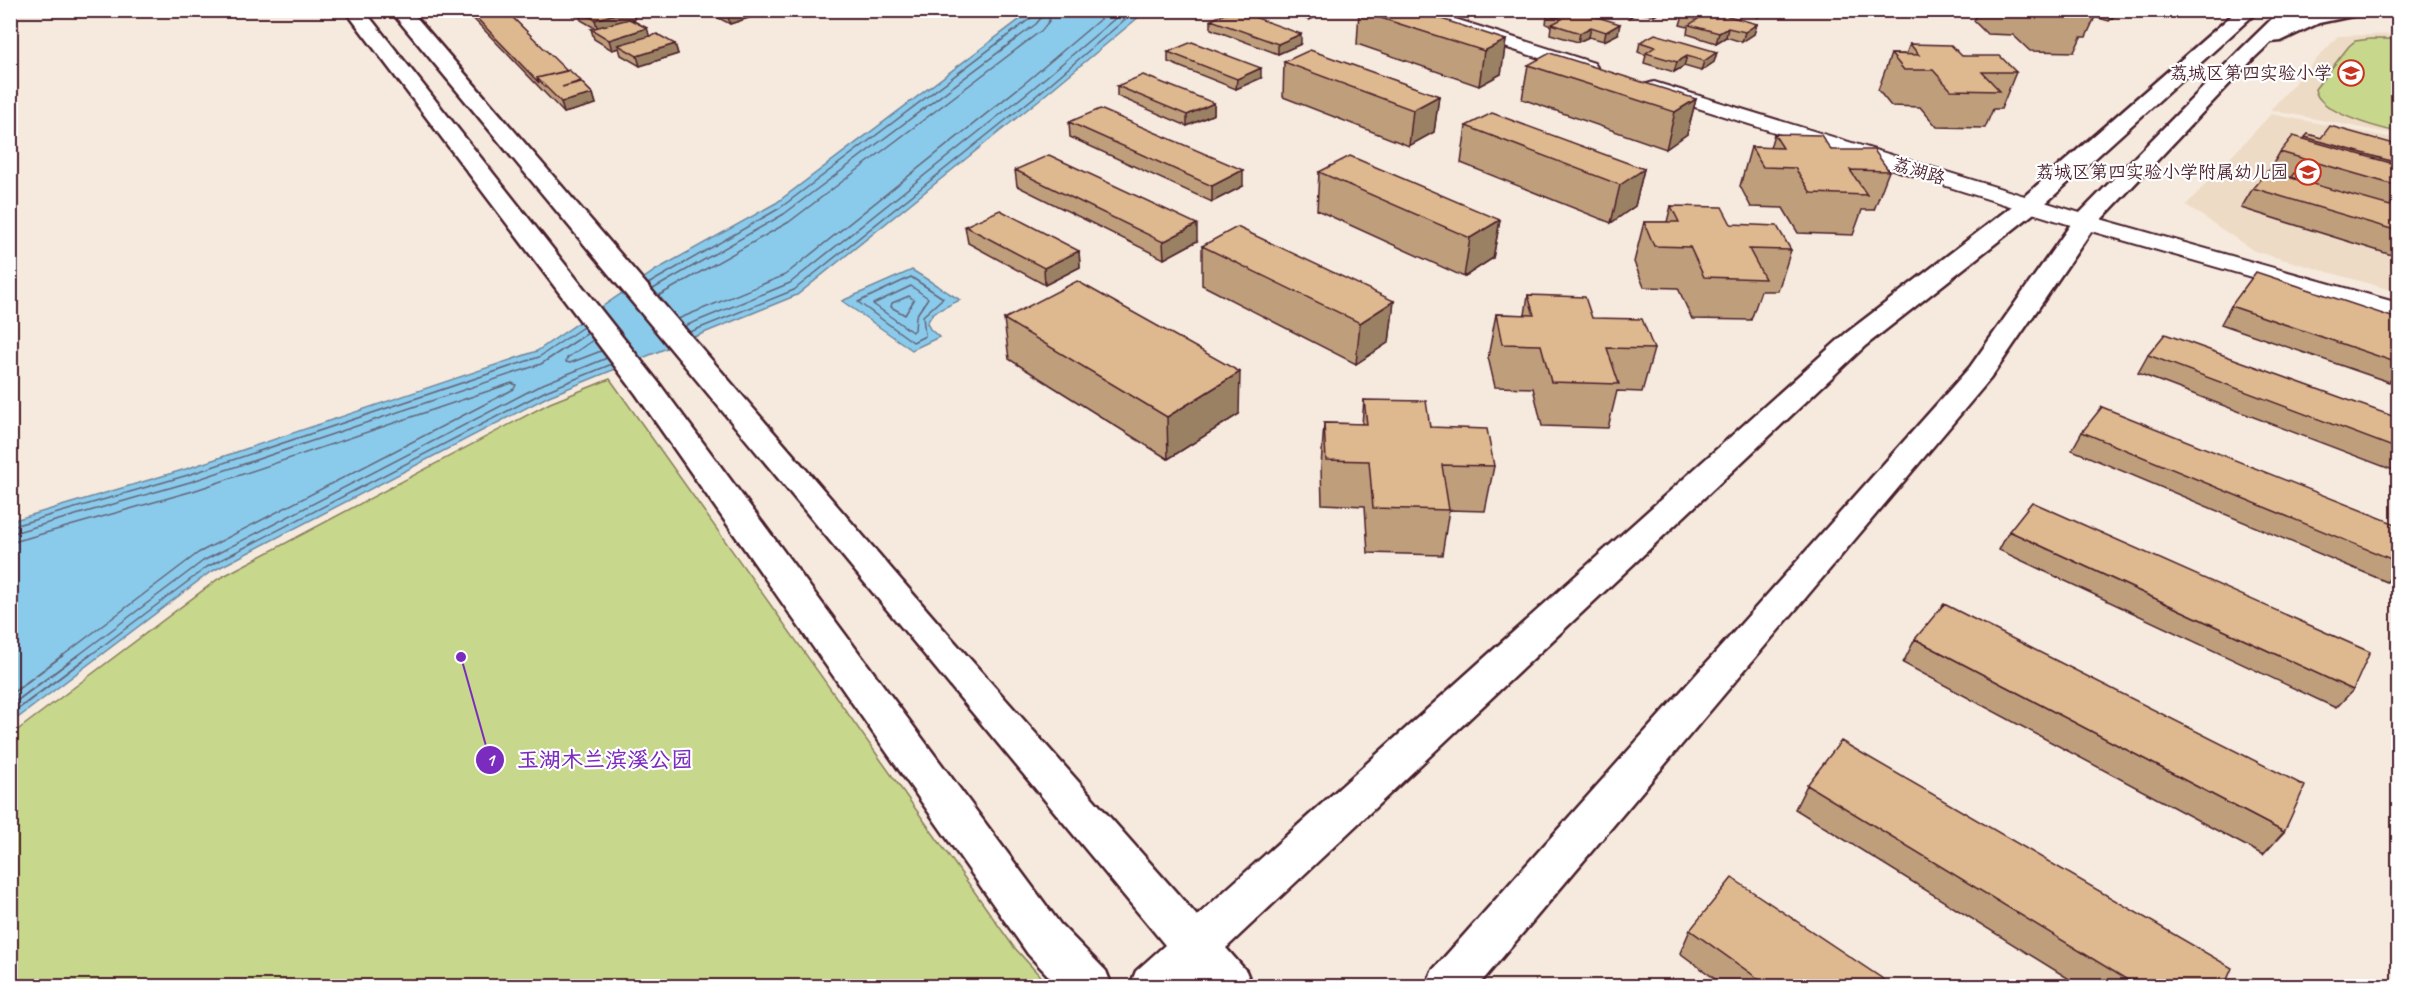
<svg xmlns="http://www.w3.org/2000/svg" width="2409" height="997" viewBox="0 0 2409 997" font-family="Caveat,'LXGW WenKai TC',sans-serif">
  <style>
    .built { fill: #eedbc6 }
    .green { fill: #c7d78b; stroke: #887b5b; stroke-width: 1.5 }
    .water { fill: #8acbeb; stroke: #70869e; stroke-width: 1.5 }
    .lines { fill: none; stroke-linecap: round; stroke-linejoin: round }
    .shore-far1 { stroke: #646478; stroke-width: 1.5 }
    .shore { stroke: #646478; stroke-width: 2 }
    .street-casing { stroke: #4a1f2b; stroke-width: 4 }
    .secondary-casing { stroke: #4a1f2b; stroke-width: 5 }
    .street { fill: #fff; fill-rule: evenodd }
    .secondary { fill: #fff; fill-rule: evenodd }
    .wall { fill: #bf9e7b; stroke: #4a1f2b; stroke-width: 1.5 }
    .shaded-wall { fill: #9b8164; stroke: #4a1f2b; stroke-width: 1.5 }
    .building { fill: #deb88f; stroke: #4a1f2b; stroke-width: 1.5 }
    .labels { text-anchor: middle; stroke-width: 4.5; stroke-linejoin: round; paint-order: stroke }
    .far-poi-label { font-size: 18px; fill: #4a1f2b; stroke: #fff; text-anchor: end }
    .far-street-label { font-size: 18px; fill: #4a1f2b; stroke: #fff }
    .leader { fill: none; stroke: #7b2cbf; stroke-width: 2 }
    .callout-dot { fill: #7b2cbf; stroke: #fff; stroke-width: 2 }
    .mark-label { font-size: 18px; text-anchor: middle; font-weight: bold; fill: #fff }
    .callout-label { font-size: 22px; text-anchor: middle; font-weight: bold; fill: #7b2cbf; stroke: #fff; stroke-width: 4.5; stroke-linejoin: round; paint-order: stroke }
  </style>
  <rect width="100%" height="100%" fill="#f5eadd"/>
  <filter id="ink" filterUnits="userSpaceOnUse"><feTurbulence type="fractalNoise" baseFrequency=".0167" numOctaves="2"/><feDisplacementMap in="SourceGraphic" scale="12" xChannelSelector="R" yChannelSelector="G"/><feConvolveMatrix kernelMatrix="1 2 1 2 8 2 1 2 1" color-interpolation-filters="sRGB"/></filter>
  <g filter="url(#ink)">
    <path class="built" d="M2398 34V135L2270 110 2338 36Z
      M2271 114 2398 139V292L2254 251 2186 205Z"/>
    <path class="green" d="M2370 39H2398V132C2378 128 2317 112 2315 89L2349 46 2355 41Z
      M610 379 1013 946 1049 986H11V735L218 579 550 403Z"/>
    <path class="water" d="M1031 11H1146L1040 99 797 295 549 396 209 573 11 723V521L186 469 537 351 656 270 776 203Z
      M912 270 960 300 933 313 927 323 930 329 939 337 912 350 842 301Z"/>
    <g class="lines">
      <path class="shore-far1" d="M911 277 943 298 923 316 925 336 913 342 858 302Z
        M648 284 780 208 1031 18 1034 10
        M911 286 928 298 916 316 915 330 912 332 873 304Z
        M653 289 784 214 1036 24 1041 18 1042 10
        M658 296 789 222 1042 30 1049 21 1051 10
        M909 296 914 300 905 315 891 307 892 303Z
        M678 319 785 275 1026 82 1111 10
        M685 326 790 283 1032 89 1125 10
        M690 332 794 290 1037 95 1136 10
        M593 340 567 358 566 362 570 363 601 351
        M10 527 188 475 539 357 583 327
        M10 534 190 482 541 364 588 333
        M10 543 193 491 512 383 516 385 514 389 198 553 61 657
        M76 657 203 561 543 384 607 358
        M88 657 207 567 546 391 612 364"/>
      <path class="shore" d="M10 695 63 655
        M10 706 78 655
        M10 715 90 655"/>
      <g class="street-casing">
        <path id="street" d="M1398 10H1427L1594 63 1597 67 1594 71H1580L1401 14Z
          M1654 82 2093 217 2398 303V319L2077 227 1647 92 1644 88 1647 84Z"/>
      </g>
      <g class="secondary-casing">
        <path id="secondary" d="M345 10H364L658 382 1060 924 1106 971 1112 986H1058L1028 954 636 394Z
          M390 10H410L939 624 1197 916 1845 334 2020 200 2238 10H2259L2038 210 1865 346 1226 948 1246 971 1252 986H1200L1194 979 1186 986H1130L1136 971 1165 945Z
          M2281 10H2302L2294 19 2324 10H2364L2362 14 2319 23 2281 41 2271 42 2254 58 2094 227 1990 379 1478 986H1426L1432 971 1970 367 2076 217 2240 50Z"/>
      </g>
      <use href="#street" class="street"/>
      <use href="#secondary" class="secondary"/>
    </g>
    <path class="wall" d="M467 10H505L566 71 581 82 593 94 596 104 564 113 468 13Z
      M565 10H632L635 19 632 20 647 28 649 36 675 44 678 54 640 66 621 55 619 48 612 50 594 39 591 29 595 28 581 20 579 14 573 16Z
      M710 10H764V13L730 24 711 14Z
      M1280 10H1330L1309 20Z
      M1472 10H1499L1489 16Z
      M1500 10H1522L1514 15Z
      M1608 10H1664L1654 16 1639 12 1630 17Z
      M1734 10H1791L1782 16 1766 12 1758 17Z
      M1978 10H2121L2109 21 2095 17 2086 37H2081L2074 52 2030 51 2013 35 1987 34 1974 21Z
      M1359 11 1506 40 1501 74 1479 86 1357 44Z
      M1547 15 1618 34 1604 41 1589 37 1578 42 1550 34 1551 26 1546 24Z
      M1683 15 1757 24 1754 34 1742 42 1726 37 1716 43 1687 34 1688 27 1680 25Z
      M1211 20 1301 44 1278 54 1211 29Z
      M1640 42 1717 52 1714 62 1701 71 1684 66 1674 72 1644 63 1646 55 1638 52Z
      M1910 44 1962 56 2016 72 2001 109H1993L1985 128 1937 127 1920 107 1891 106 1878 90 1891 54H1906Z
      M1168 52 1261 78 1236 89 1168 62Z
      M1284 62 1439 96 1434 132 1409 146 1283 97Z
      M1528 65 1696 99 1687 134 1666 149 1522 99Z
      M1117 86 1214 103V114L1187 126 1117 96Z
      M1069 122 1243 186 1212 202 1070 137Z
      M1466 126 1644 169 1635 206 1611 223 1461 163Z
      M1774 134 1831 150 1889 171 1874 210H1862L1853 235 1798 233 1783 208 1751 207 1740 186 1751 147 1770 148Z
      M2308 134 2321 138 2398 145V257L2241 208 2253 188 2269 171 2280 152 2304 139Z
      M1015 170 1197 241 1164 259 1017 186Z
      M1319 172 1500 220 1493 258 1464 277 1317 210Z
      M1671 206 1731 224 1791 250 1778 291H1761L1751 320 1692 319 1678 288 1644 287 1634 262 1644 222H1667Z
      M965 226 1079 251 1080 267 1045 285 968 243Z
      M1202 246 1394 301 1389 342 1356 364 1202 285Z
      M1528 295 1592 318 1654 349 1642 392 1617 391 1608 428 1542 426 1533 388 1495 387 1488 357 1496 314 1525 315Z
      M2231 306 2398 319V370L2389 382 2221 324Z
      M1004 319 1239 414 1168 459 1009 359Z
      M2148 355 2398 418V472L2138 373Z
      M1364 400 1430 427 1494 466 1485 511 1449 510 1442 555 1368 553 1365 506 1322 504 1321 467 1324 423 1362 424Z
      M2082 432 2398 525V567L2387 582 2072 450Z
      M2009 531 2353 690 2336 708 1999 550Z
      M1915 639 2284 832 2263 855 1903 663Z
      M1807 785 2224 987H2082L1795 809Z
      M2398 912V932L2393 928Z
      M1690 930 1895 987H1726L1680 953Z"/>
    <path class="shaded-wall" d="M572 10H578L579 14 573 16Z
      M628 10H632L635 19 598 30 595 20Z
      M740 10H764V13L730 24 727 14Z
      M1330 10V11L1309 20V11Z
      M1489 10H1499L1489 16Z
      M1514 10H1522L1514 15Z
      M1631 10H1639L1630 17Z
      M1655 10H1664L1654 16Z
      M1760 10H1767L1766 12 1758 17Z
      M1784 10H1791L1782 16Z
      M2113 10H2121L2109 21Z
      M1620 24 1618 34 1604 41 1606 32Z
      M1757 24 1754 34 1742 42 1745 32Z
      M1591 27 1589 37 1578 42 1580 33Z
      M647 28 650 38 618 45 619 48 612 50 609 40Z
      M1728 28 1726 37 1716 43 1719 33Z
      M1301 34V44L1278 54V44Z
      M1506 40 1501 74 1479 86 1484 51Z
      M675 44 678 54 640 66 637 56Z
      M1717 52 1714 62 1701 71 1704 61Z
      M1687 56 1684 66 1674 72 1677 62Z
      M1261 68V78L1236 89 1237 79Z
      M593 94 596 104 564 113 561 102Z
      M1439 96 1434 132 1409 146 1413 110Z
      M1696 99 1687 134 1666 149 1675 112Z
      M1214 103V114L1187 126V115Z
      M1644 169 1635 206 1611 223 1620 185Z
      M1243 170V186L1212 202V186Z
      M1500 220 1493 258 1464 277 1470 238Z
      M1197 224V241L1164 259 1163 242Z
      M1079 251 1080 267 1045 285 1044 268Z
      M1394 301 1389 342 1356 364 1360 323Z
      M1240 372 1239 414 1168 459 1167 417Z"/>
    <path class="building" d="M469 10H505L567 71 537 78 539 83Z
      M578 10H628L595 20Z
      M720 10H740L727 14Z
      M1233 10H1235L1301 34 1278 44 1211 20Z
      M1414 10 1506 40 1484 51 1359 11Z
      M1555 10H1575L1620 24 1606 32 1591 27 1580 33 1552 24 1562 19 1547 15Z
      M1691 10H1707L1757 24 1745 32 1728 28 1719 33 1689 25 1698 19 1683 15Z
      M2038 10H2082L2090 17 2045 16Z
      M629 19 647 28 609 40 591 29Z
      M657 34 675 44 637 56 618 45Z
      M1655 34 1717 52 1704 61 1687 56 1677 62 1646 53 1655 47 1640 42Z
      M1192 42 1261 68 1237 79 1168 52Z
      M1910 44 1951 45 1962 56H2000L2016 72H1982L2000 91 1951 90 1933 70H1904L1891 54 1919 55Z
      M1310 50 1439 96 1413 110 1284 62Z
      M1550 53 1696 99 1675 112 1528 65Z
      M569 70 581 81 562 87 581 82 593 94 561 102 537 78Z
      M1143 75 1214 103 1187 115 1117 86Z
      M1100 109 1243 170 1212 186 1069 122Z
      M1492 113 1644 169 1620 185 1466 126Z
      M2330 126 2398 145V163L2305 137 2308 134 2321 138Z
      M1774 134 1821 135 1831 150H1874L1889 171 1850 170 1867 195 1811 193 1795 168 1763 167 1751 147 1783 148Z
      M2293 136 2398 165V186L2280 152Z
      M1049 155 1197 224 1163 242 1015 170Z
      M1350 156 1500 220 1470 238 1319 172Z
      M2267 171 2390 206 2398 194V231L2253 188Z
      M2294 173 2307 177 2304 181 2291 177Z
      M1671 206 1722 207 1731 224 1777 226 1791 250 1749 249 1765 279 1704 277 1690 247 1654 246 1644 222H1679Z
      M1000 210 1079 251 1044 268 965 226Z
      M1237 227 1394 301 1360 323 1202 246Z
      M2256 272 2398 319V363L2231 306Z
      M1077 281 1240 372 1167 417 1004 319Z
      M1528 295 1585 297 1592 318 1642 319 1654 349 1607 348 1619 384 1551 382 1541 345 1502 344 1496 314 1534 315Z
      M2165 334 2398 418V449L2148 355Z
      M1364 400 1426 401 1430 427 1487 429 1494 466 1442 465 1449 510 1373 508 1369 461 1326 460 1324 423 1367 424Z
      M2102 407 2398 525V562L2082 432Z
      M2032 502 2370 652 2353 690 2009 531Z
      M1944 604 2305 786 2284 832 1915 639Z
      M1841 741 2232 968 2224 987H2139L1807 785Z
      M1732 878 1895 987H1770L1690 930Z"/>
  </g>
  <defs>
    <g id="school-ring" transform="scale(1.35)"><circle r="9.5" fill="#fff" stroke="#c8321e" stroke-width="1.5"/><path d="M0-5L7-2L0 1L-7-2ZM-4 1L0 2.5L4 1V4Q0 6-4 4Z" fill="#c8321e"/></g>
  </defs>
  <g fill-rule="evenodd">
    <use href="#school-ring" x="2351" y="73"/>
    <use href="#school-ring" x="2308" y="172"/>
  </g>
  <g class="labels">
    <g class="far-poi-label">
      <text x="2332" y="79">荔城区第四实验小学</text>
      <text x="2288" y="178">荔城区第四实验小学附属幼儿园</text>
    </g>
    <g class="far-street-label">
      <text transform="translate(1919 171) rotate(17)" y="6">荔湖路</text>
    </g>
  </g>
  <path class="leader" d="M461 657L490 760"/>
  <g class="callout-dot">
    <circle cx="461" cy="657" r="6"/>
    <circle cx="490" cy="760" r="15"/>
  </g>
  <g class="mark-label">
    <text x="490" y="766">1</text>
  </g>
  <g class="callout-label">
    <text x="605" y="767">玉湖木兰滨溪公园</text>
  </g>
  <rect width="2409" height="997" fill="none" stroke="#fff" stroke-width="36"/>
  <rect x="18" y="18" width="2373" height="961" fill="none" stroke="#4a1f2b" stroke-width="2" filter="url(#ink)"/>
</svg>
